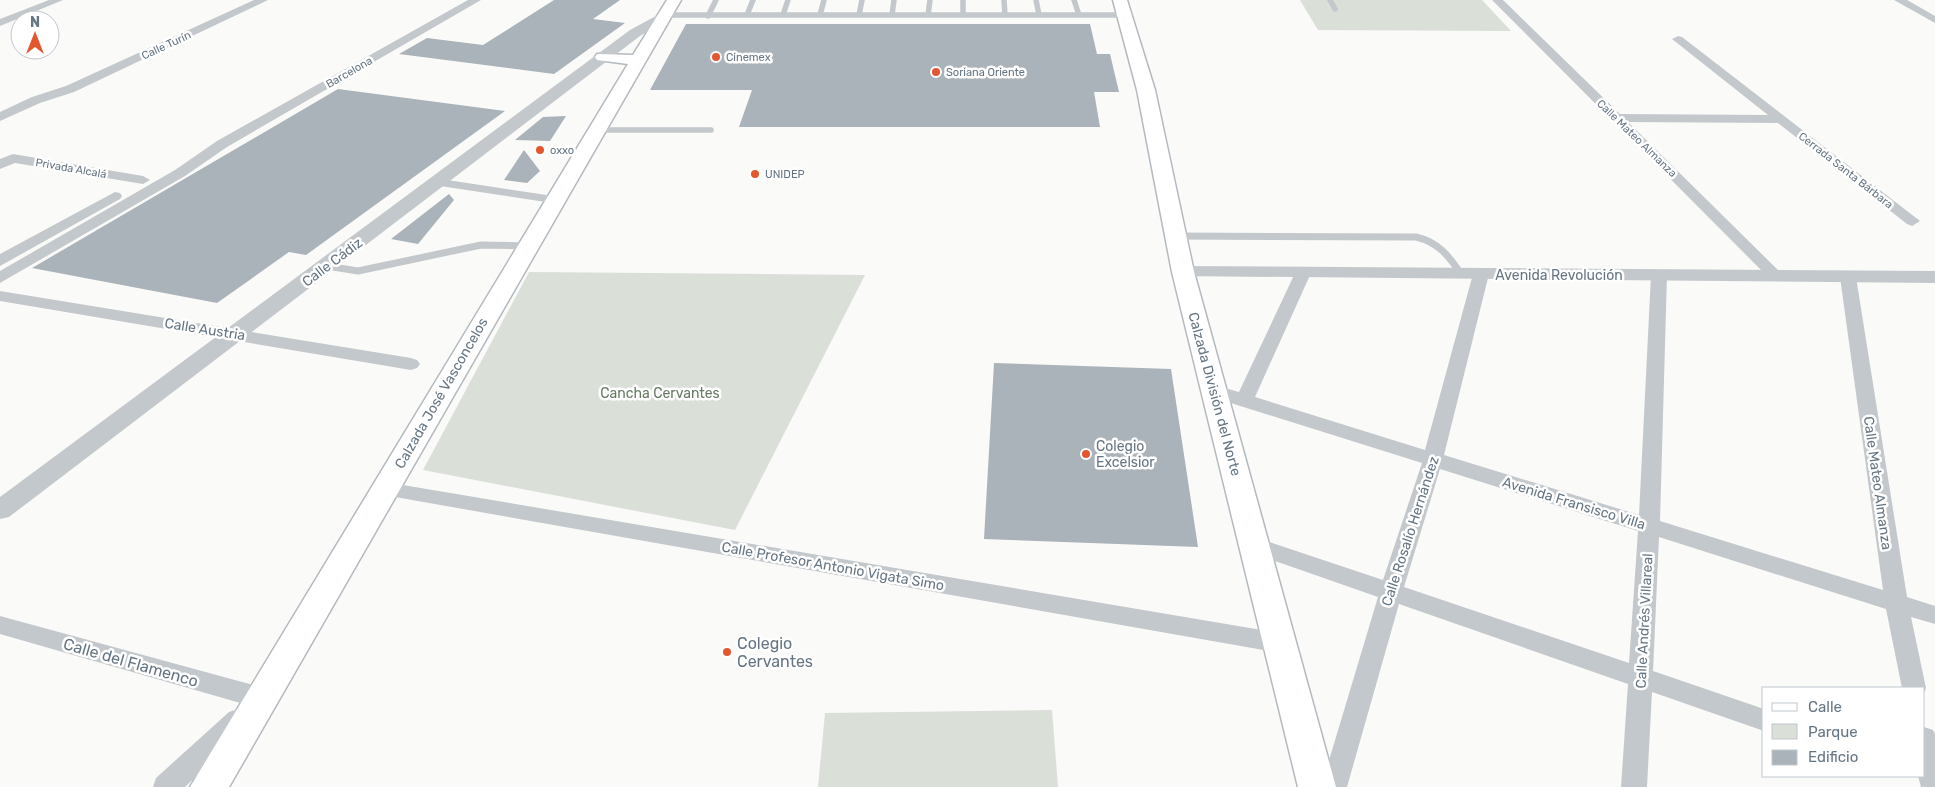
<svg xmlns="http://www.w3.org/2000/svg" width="1935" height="787" viewBox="0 0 1935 787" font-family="Rubik,sans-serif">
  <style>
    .green { fill: #dadfd7 }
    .building { fill: #aab3b9 }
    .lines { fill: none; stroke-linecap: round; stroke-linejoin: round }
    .secondary-casing { stroke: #b3babf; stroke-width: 3 }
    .service-far1 { stroke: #c3c8cc; stroke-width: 5.5 }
    .service { stroke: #c3c8cc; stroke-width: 7 }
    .minor { fill: #c3c8cc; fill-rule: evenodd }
    .tertiary { fill: #c3c8cc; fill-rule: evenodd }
    .secondary { fill: #fff; fill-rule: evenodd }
    .poi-dot { fill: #e4572e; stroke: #fff; stroke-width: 2 }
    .labels { text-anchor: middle; stroke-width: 5; stroke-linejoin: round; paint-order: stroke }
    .far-street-label { font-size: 11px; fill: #657683; stroke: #fff }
    .far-poi-label { font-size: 11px; fill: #657683; stroke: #fff; text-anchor: start }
    .street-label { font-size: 14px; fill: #657683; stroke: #fff }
    .park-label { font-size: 14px; fill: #687a64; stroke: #fff }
    .poi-label { font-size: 14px; fill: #657683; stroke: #fff; text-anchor: start }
    .near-poi-label { font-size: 16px; fill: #657683; stroke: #fff; text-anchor: start }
    .near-street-label { font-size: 16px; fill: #657683; stroke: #fff }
  </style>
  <rect width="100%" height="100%" fill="#fafaf8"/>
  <path class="green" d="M1300 0H1482L1511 31 1318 30Z
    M529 272 865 275 735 530 423 470Z
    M1052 710 1058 787H818L825 713Z"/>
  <path class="building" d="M554 0H620L593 19 625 23 554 74 399 54 427 38 483 45Z
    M686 24H1090L1097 54H1110L1119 92H1094L1100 127H739L752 90H650Z
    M338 89 505 111 306 255 289 252 217 303 32 268Z
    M566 116 550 141 515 140 543 117Z
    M524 150 540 171 527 183 504 180Z
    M449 194 454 200 418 244 391 239Z
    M994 363 1171 369 1198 547 984 539Z"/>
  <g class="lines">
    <g class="secondary-casing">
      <path id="secondary" d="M667 0H681L229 787H190L628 64 597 60 595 57 597 54 633 55Z
        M1113 0H1127L1155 90 1194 272 1336 787H1298L1172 272 1137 90Z"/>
    </g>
    <path class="service-far1" d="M963 0V15
      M1004 0 1005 15
      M1036 0 1039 15
      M1074 0 1079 15
      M1330 0 1335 9
      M665 15H1124
      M747 15 753 0
      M783 15 788 0
      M820 15 824 0
      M859 15 862 0
      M892 15 894 0
      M928 15 930 0
      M708 16 716 0
      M597 130H711"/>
    <path class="service" d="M437 182 556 200
      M1175 236 1416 237C1438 242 1449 256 1461 274
      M327 266 358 271 481 245 528 246"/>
    <path class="minor" d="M49 0H63L0 26V19Z
      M254 0H268L74 92 40 103 0 121V112L32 97 66 86Z
      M468 0H481L227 147 185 176 0 283V271L175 170 217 141Z
      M1492 0H1503L1620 114 1768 115 1672 39 1678 36 1682 37 1920 221 1912 226 1907 224 1778 123 1628 122 1784 276 1776 281 1770 279Z
      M1894 0H1907L1935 16V23Z
      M13 154 143 176 150 180 143 184 15 163 0 169V159Z
      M115 192 120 193 122 196 120 199 0 266V254Z
      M1303 268 1311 273 1255 397 1425 450 1473 274 1481 269 1487 271 1489 274 1444 455 1639 515 1651 275 1659 270 1665 272 1667 275 1660 521 1883 590 1840 277 1848 272 1854 274 1856 277 1907 597 1935 606V624L1911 617 1926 688 1924 693V688H1902L1886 609 1659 537 1653 671 1764 709V731L1652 692 1647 787H1621L1628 684 1399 604 1347 787H1321L1378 597 1246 551 1243 545 1246 539 1254 537 1383 580 1422 463 1237 405 1207 395 1205 391 1207 387 1214 385 1239 392 1295 273ZM1440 469 1638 531 1629 663 1404 587Z
      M0 291 411 358 417 360 420 364 417 368 411 370 0 301Z
      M385 482 1280 633 1288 636 1292 643 1288 650 1280 653 378 494 375 489 378 484Z
      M0 616 261 687 270 690 274 698 270 706 261 709 0 634Z
      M238 709 247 712 251 720 247 728 185 787H153L156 778 229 712Z
      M1924 727 1933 730 1935 734V787H1921L1918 776H1924Z"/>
    <path class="tertiary" d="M665 11 670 12 672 15 670 18 640 36 9 517 0 519V497L630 30Z
      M1183 266 1935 271V283L1176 276 1173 272 1176 268Z"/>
    <use href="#secondary" class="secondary"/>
  </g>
  <g class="poi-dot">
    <circle cx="716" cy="57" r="5"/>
    <circle cx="936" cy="72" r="5"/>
    <circle cx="540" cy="150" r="5"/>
    <circle cx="755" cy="174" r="5"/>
    <circle cx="1086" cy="454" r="5"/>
    <circle cx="727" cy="652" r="5"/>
  </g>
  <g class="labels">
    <g class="far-street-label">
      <text transform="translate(166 45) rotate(-25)" y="4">Calle Turín</text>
      <text transform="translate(349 72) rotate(-30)" y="4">Barcelona</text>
      <text transform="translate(1637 138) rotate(44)" y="4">Calle Mateo Almanza</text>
      <text transform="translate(71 168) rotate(10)" y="4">Privada Alcalá</text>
      <text transform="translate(1846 170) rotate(38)" y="4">Cerrada Santa Bárbara</text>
    </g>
    <g class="far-poi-label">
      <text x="726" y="61">Cinemex</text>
      <text x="946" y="76">Soriana Oriente</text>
      <text x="550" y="154">oxxo</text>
      <text x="765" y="178">UNIDEP</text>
    </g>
    <g class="street-label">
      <text transform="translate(332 262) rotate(-37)" y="5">Calle Cádiz</text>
      <text x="1559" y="280">Avenida Revolución</text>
      <text transform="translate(205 329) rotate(9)" y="5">Calle Austria</text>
      <text transform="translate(441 393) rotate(-60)" y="5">Calzada José Vasconcelos</text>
      <text transform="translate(1215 394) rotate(75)" y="5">Calzada División del Norte</text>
      <text transform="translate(1878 483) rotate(82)" y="5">Calle Mateo Almanza</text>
      <text transform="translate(1574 503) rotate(17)" y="5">Avenida Fransisco Villa</text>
      <text transform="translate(1410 531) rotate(-72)" y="5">Calle Rosalío Hernández</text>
      <text transform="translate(833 566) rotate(10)" y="5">Calle Profesor Antonio Vigata Simo</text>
      <text transform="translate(1644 621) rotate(-87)" y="5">Calle Andrés Villareal</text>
    </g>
    <g class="park-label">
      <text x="660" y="398">Cancha Cervantes</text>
    </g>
    <g class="poi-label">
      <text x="1096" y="451">Colegio<tspan x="1096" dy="16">Excelsior</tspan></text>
    </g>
    <g class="near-poi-label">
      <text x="737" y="649">Colegio<tspan x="737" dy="18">Cervantes</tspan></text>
    </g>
    <g class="near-street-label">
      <text transform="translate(131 662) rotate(16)" y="6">Calle del Flamenco</text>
    </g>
  </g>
  <rect x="1762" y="687" width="162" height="90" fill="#ffffff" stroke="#c1c8cd"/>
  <rect x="1772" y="703" width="25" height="8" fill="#ffffff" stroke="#c1c8cd"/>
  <text x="1808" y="712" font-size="15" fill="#657683">Calle</text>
  <rect x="1772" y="724" width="25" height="15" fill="#dadfd7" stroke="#c1c8cd"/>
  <text x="1808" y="737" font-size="15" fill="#657683">Parque</text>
  <rect x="1772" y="750" width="25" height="15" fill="#aab3b9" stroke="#c1c8cd"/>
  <text x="1808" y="762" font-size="15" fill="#657683">Edificio</text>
  <g transform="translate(35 35)"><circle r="24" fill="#ffffff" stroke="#c1c8cd"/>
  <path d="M0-4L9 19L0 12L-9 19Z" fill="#e4572e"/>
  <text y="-8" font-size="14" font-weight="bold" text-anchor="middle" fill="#657683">N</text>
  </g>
</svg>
